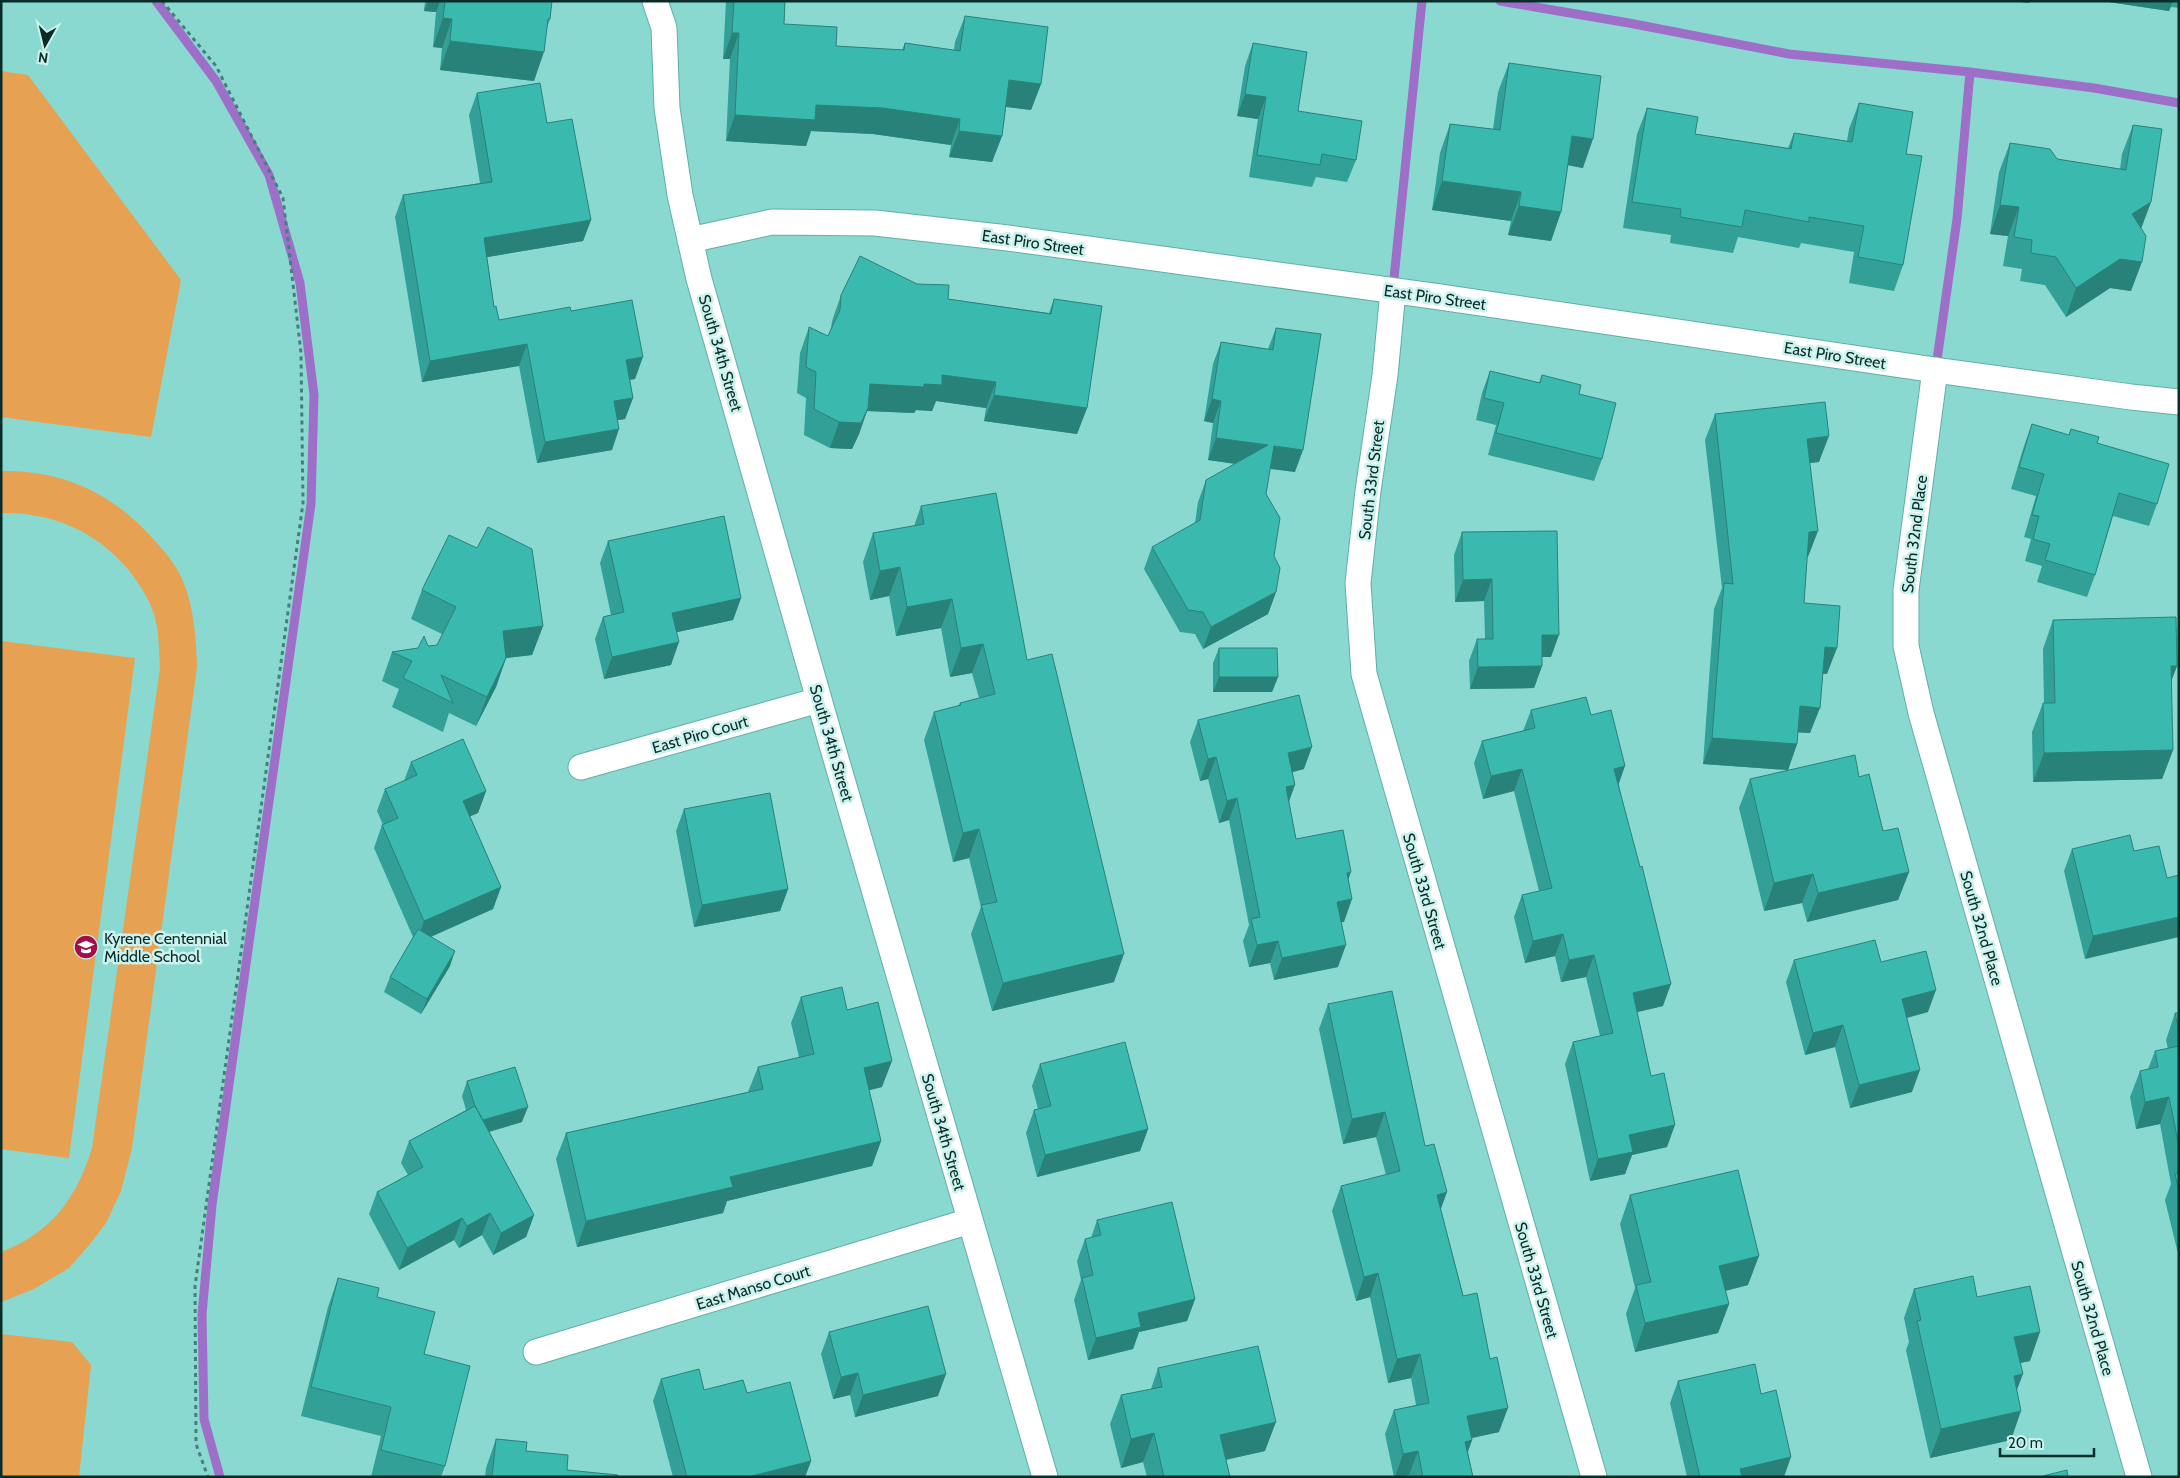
<svg xmlns="http://www.w3.org/2000/svg" width="2180" height="1478" viewBox="0 0 2180 1478" font-family="Cabin,sans-serif">
  <style>
    .green { fill: #e7a152 }
    .lines { fill: none; stroke-linecap: round; stroke-linejoin: round }
    .stream { stroke: #9e6fc8; stroke-width: 9 }
    .street-casing { stroke: #5fafa7; stroke-width: 27 }
    .path { stroke: #467f79; stroke-width: 3; stroke-dasharray: 4 4; stroke-linecap: butt }
    .street { stroke: #fff; stroke-width: 25 }
    .wall { fill: #32a096 }
    .shaded-wall { fill: #29827a }
    .building { fill: #3abaaf; stroke: #29827a }
    .labels { text-anchor: middle; stroke-width: 5; stroke-linejoin: round; paint-order: stroke }
    .street-label { font-size: 16px; fill: #092c29; stroke: #cbf2ed }
    .poi-label { font-size: 16px; fill: #092c29; stroke: #cbf2ed; text-anchor: start }
  </style>
  <rect width="100%" height="100%" fill="#89d9d1"/>
  <path class="green" d="M1 71 28 75 181 280 151 437 1 417Z
    M1 471C64 470 114 494 155 541 165 552 177 566 183 581 194 608 196 637 197 667L132 1148 121 1191 106 1223 90 1244 69 1268 34 1289 1 1302V1252C51 1233 77 1198 92 1148L160 668C159 650 159 631 154 614 148 596 138 582 127 568 94 530 51 512 1 513Z
    M1 641 135 658 69 1158 1 1149Z
    M1 1334 72 1342 91 1365 79 1477H1Z"/>
  <g class="lines">
    <path class="stream" d="M156 1 216 81 269 175 300 283 314 395 311 504 212 1205 202 1314 204 1419 220 1477
      M1500 1 1629 23 1789 54 1970 72 2094 88 2179 103
      M1393 288 1422 1
      M1936 367 1957 219 1970 72"/>
    <g class="street-casing">
      <path id="street" d="M655 1 664 28 667 108 680 195 699 279 832 745 1045 1477
        M690 240 772 222 875 223 1008 238 1433 296 1935 370 2131 397 2179 402
        M1393 291 1385 375 1368 491 1358 583 1364 674 1594 1477
        M1935 370 1906 590V646L1921 713 2139 1477
        M581 767 819 700
        M536 1352 970 1221"/>
    </g>
    <path class="path" d="M162 1 216 66 283 198 301 353 303 503 195 1286 196 1444 208 1477"/>
    <use href="#street" class="street"/>
  </g>
  <path class="wall" d="M425 1H552L550 19 547 28 534 81 440 70 442 48 433 47 436 12 424 11Z
    M726 1H785L784 24 836 46 902 50 905 43 954 50 955 42 965 16 1041 84 1031 110 1006 107 1002 136 992 162 949 157 951 145 873 134 811 131 806 146 726 141 730 59H723Z
    M2102 1H2179V8L2171 7 2169 11Z
    M1253 43 1298 111 1356 160 1347 182 1316 177 1312 187 1249 177 1258 119 1237 116 1245 66Z
    M1509 63 1583 168 1568 165 1561 212 1551 241 1508 235 1511 221 1432 210 1440 153 1450 124 1493 129 1498 92Z
    M477 93 547 123 591 220 583 241 487 257 494 307 499 320 571 311 635 379 630 380 633 398 625 419 618 420 612 450 537 463 519 366 422 382 395 217 403 195 480 183 469 115Z
    M1859 103 1906 154 1903 265 1894 291 1849 283 1854 252 1801 243 1799 248 1738 237 1733 253 1670 243 1671 235 1623 228 1637 134 1647 108 1695 134 1788 148 1794 133 1847 141 1849 129Z
    M2133 125 2151 202 2141 229 2131 291 2110 288 2066 317 2045 285 2020 281 2022 269 2003 266 2008 236 1990 234 1999 172 2010 143 2057 159 2120 169 2122 154Z
    M841 295 948 299 1049 313 1054 299 1087 408 1077 434 984 421 986 408 936 401 932 411 916 410 914 413 867 411 859 434 852 449 830 448 804 435 806 398 797 393 800 353 809 327 828 336 831 328 832 321Z
    M1276 328 1295 472 1270 469 1266 494 1274 556 1276 592 1268 614 1203 649 1195 634 1180 632 1144 569 1152 547 1195 523 1198 502 1206 480 1235 464 1208 460 1213 423 1204 421 1213 364 1221 342 1268 349Z
    M1490 371 1539 383 1542 375 1579 394 1602 459 1594 481 1488 455 1496 425 1476 420 1482 393Z
    M1715 414 1819 462 1810 463 1808 557H1807L1804 603 1827 674 1822 673 1810 733 1798 732 1797 744 1788 770 1703 764 1714 609 1722 588 1705 440Z
    M2032 424 2069 435 2071 429 2097 443 2157 504 2149 526 2113 516 2095 575 2087 597 2037 582 2042 566 2025 561 2031 539 2024 537 2036 496 2011 489 2024 446Z
    M921 506 1027 660 1114 982 992 1011 971 934 981 907 969 858 953 862 924 740 934 712 958 706 960 703 979 698 972 673 950 677 941 628 896 636 889 596 870 600 863 562 873 533 914 526Z
    M1462 532 1551 657H1542V666L1534 688 1470 689 1469 661 1477 639H1485L1484 601 1455 602 1454 555Z
    M608 541 741 598 733 620 677 632 671 665 604 679 595 639 603 617 611 615 600 563Z
    M422 590 543 626 532 655 506 658 496 687 476 726 449 713 443 732 392 707 399 689 382 681 392 652 437 645 442 634 411 619Z
    M2053 620 2177 666 2171 681 2173 750 2162 779 2033 782 2032 732 2043 703H2044L2043 649Z
    M1219 648 1278 677 1272 692H1213V663Z
    M1531 710 1591 715 1619 785 1663 1006 1637 1012 1667 1147 1632 1155 1625 1174 1590 1181 1565 1064 1573 1042 1600 1036 1586 977 1561 982 1555 956 1525 963 1514 917 1522 895 1539 891 1514 791 1483 799 1474 763 1482 741 1523 731Z
    M1198 720 1304 769 1293 772 1289 802 1296 839 1348 879 1344 922H1341L1338 967 1274 980 1270 963 1249 967 1243 941 1249 925 1229 820 1219 823 1208 779 1200 781 1190 742Z
    M411 762 486 791 478 813 470 816 501 887 493 909 431 937 450 966 421 1014 384 992 390 977 413 937 374 848 382 825H383L377 811 385 789 404 781Z
    M1859 777 1883 831 1909 872 1898 900 1807 922 1802 903 1764 911 1739 808 1750 779Z
    M684 809 788 889 780 911 694 927 676 831Z
    M2072 849 2134 851 2085 959 2064 871Z
    M1794 960 1928 1012 1907 1018 1912 1092 1850 1108 1835 1047 1805 1055 1786 982Z
    M801 997 847 1010 882 1087 869 1090 881 1141 872 1166 727 1201 723 1213 577 1247 556 1159 566 1133 748 1092 758 1067 799 1057 791 1023Z
    M1328 1004 1425 1146 1441 1210 1499 1432 1472 1438V1440L1468 1452 1473 1477H1409V1475L1402 1477H1394L1385 1434 1394 1410 1416 1405 1411 1378 1388 1383 1370 1297 1356 1301 1332 1211 1341 1186 1386 1175 1376 1137 1343 1144 1319 1029Z
    M2175 1013H2179V1258L2165 1200 2171 1184 2160 1124 2136 1129 2130 1097 2140 1071 2148 1069 2155 1051 2168 1049 2166 1040Z
    M1040 1064 1148 1129 1140 1151 1037 1177 1026 1133 1034 1110 1038 1109 1032 1086Z
    M467 1081 522 1122 489 1132 534 1215 526 1237 493 1255 482 1235 459 1248 454 1240 399 1270 369 1214 377 1192 408 1175 401 1163 409 1141 466 1110 462 1096Z
    M1630 1195 1748 1285 1725 1291 1729 1304 1718 1333 1635 1352 1626 1314 1635 1288 1620 1224Z
    M1097 1220 1195 1299 1187 1321 1139 1332 1133 1349 1088 1360 1074 1300 1081 1280 1077 1261 1085 1239 1091 1238Z
    M338 1278 377 1297 424 1354 445 1466 441 1477H371L381 1436 301 1416 328 1307Z
    M1914 1289 1977 1297 2030 1361 2020 1363 2011 1440 1930 1458 1906 1350 1909 1342 1904 1318Z
    M829 1332 938 1396 855 1417 850 1395 833 1399 821 1354Z
    M1158 1368 1265 1451 1226 1460 1230 1477H1147L1143 1462 1121 1468 1110 1424 1121 1395 1151 1389Z
    M661 1379 704 1390 747 1393 811 1461 805 1477H673L653 1401Z
    M1678 1381 1761 1394 1784 1477H1687L1670 1403Z
    M496 1439 526 1451 567 1470 618 1477H485L486 1468Z"/>
  <path class="shaded-wall" d="M428 1H440L436 12 424 11Z
    M2011 1H2030L2029 3Z
    M2102 1H2173L2169 11Z
    M443 18 452 19 442 48 433 47Z
    M732 33H739L730 59H723Z
    M450 41 544 52 534 81 440 70Z
    M1009 80 1041 84 1031 110 1000 106Z
    M1245 94 1266 97 1258 119 1237 116Z
    M816 105 883 108 960 119 951 145 873 134 811 131 806 146 726 141 735 115Z
    M959 131 1002 136 992 162 949 157Z
    M1572 136 1593 139 1583 168 1561 164Z
    M1442 181 1521 192 1511 221 1432 210Z
    M2151 202 2140 231 2132 214Z
    M2000 205 2019 207 2008 236 1990 234Z
    M1519 206 1561 212 1551 241 1508 235Z
    M591 220 583 241 476 259 484 238Z
    M2120 259 2142 262 2131 291 2110 288 2066 317 2076 288Z
    M527 344 519 366 422 382 430 361Z
    M643 357 635 379 618 381 626 360Z
    M942 375 996 382 986 408 936 401 932 411 916 410 914 413 867 411 859 434 852 449 830 448 839 422 870 384H924Z
    M994 395 1087 408 1077 434 984 421Z
    M633 398 625 419 606 422 614 401Z
    M1212 399 1221 401 1213 423 1204 421Z
    M619 429 612 450 537 463 545 442Z
    M1829 436 1819 462 1798 464 1807 439Z
    M1216 438 1268 445 1260 467 1208 460Z
    M1274 446 1303 450 1295 472 1266 468Z
    M1818 531 1808 557 1800 558 1809 532Z
    M900 567 889 596 870 600 880 571Z
    M1492 579 1484 601 1455 602 1463 580Z
    M1276 592 1268 614 1203 649 1211 627Z
    M741 598 733 620 664 635 672 613Z
    M952 599 941 628 896 636 907 607Z
    M543 626 532 655 506 658 496 687 476 726 487 697 503 631Z
    M1542 635H1559L1551 657H1534Z
    M679 642 671 665 604 679 612 657Z
    M983 644 972 673 950 677 961 648Z
    M1825 647 1837 648 1827 674 1815 673Z
    M1542 666 1534 688 1470 689 1478 667Z
    M2171 666H2177L2166 695Z
    M1219 677H1278L1272 692H1213Z
    M1800 706 1820 708 1810 733 1791 732Z
    M1712 738 1797 744 1788 770 1703 764Z
    M1312 747 1304 769 1280 775 1288 753Z
    M2173 750 2162 779 2033 782 2044 753Z
    M1216 757 1208 779 1200 781 1208 759Z
    M1625 766 1617 789 1614 769Z
    M1522 769 1514 791 1483 799 1491 776Z
    M1295 785 1287 807 1286 787Z
    M486 791 478 813 455 823 463 801Z
    M1237 798 1229 820 1219 823 1227 801Z
    M979 829 969 858 953 862 963 833Z
    M1351 872 1343 894 1347 873Z
    M1909 872 1898 900 1807 922 1818 893Z
    M1813 874 1802 903 1764 911 1774 883Z
    M501 887 493 909 416 943 424 921Z
    M788 889 780 911 694 927 702 905Z
    M1352 899 1344 922 1329 924 1337 902Z
    M2179 917V937L2085 959 2093 936Z
    M1563 934 1555 956 1525 963 1533 941Z
    M1278 941 1270 963 1249 967 1257 945Z
    M1346 945 1338 967 1274 980 1282 958Z
    M455 951 450 966 421 1014 427 999Z
    M1124 954 1114 982 992 1011 1003 983Z
    M1594 955 1586 977 1561 982 1569 960Z
    M1671 984 1663 1006 1625 1015 1633 993Z
    M1936 990 1928 1012 1894 1021 1902 999Z
    M1843 1025 1835 1047 1805 1055 1813 1033Z
    M892 1061 882 1087 854 1094 864 1068Z
    M1920 1070 1912 1092 1850 1108 1859 1085Z
    M2169 1097 2160 1124 2136 1129 2145 1102Z
    M528 1107 522 1122 474 1136 480 1121Z
    M1385 1112 1376 1137 1343 1144 1352 1119Z
    M1675 1125 1667 1147 1632 1155 1625 1174 1590 1181 1598 1159 1629 1135Z
    M1148 1129 1140 1151 1037 1177 1045 1155Z
    M881 1141 872 1166 727 1201 723 1213 577 1247 586 1221 730 1177Z
    M1447 1192 1438 1217 1437 1195Z
    M490 1213 482 1235 459 1248 467 1226Z
    M534 1215 526 1237 493 1255 501 1233Z
    M462 1218 454 1240 399 1270 407 1248Z
    M1759 1256 1748 1285 1709 1295 1719 1266Z
    M1378 1273 1370 1297 1356 1301 1364 1277Z
    M1195 1299 1187 1321 1139 1332 1133 1349 1088 1360 1096 1338 1138 1313Z
    M1729 1304 1718 1333 1635 1352 1645 1323Z
    M2040 1332 2030 1361 2004 1366 2014 1337Z
    M1420 1354 1411 1378 1388 1383 1397 1359Z
    M858 1373 850 1395 833 1399 841 1377Z
    M946 1374 938 1396 855 1417 863 1395Z
    M2023 1374 2012 1403 2014 1376Z
    M1508 1408 1499 1432 1458 1441 1467 1416Z
    M2021 1411 2011 1440 1930 1458 1941 1429Z
    M1276 1422 1265 1451 1210 1463 1220 1435Z
    M1154 1433 1143 1462 1121 1468 1131 1439Z
    M1472 1440 1463 1464 1465 1442Z
    M1418 1451 1409 1475 1402 1477H1395L1403 1454Z
    M1791 1457 1784 1477H1737L1740 1469Z
    M811 1461 805 1477H748Z"/>
  <path class="building" d="M445 1H552L550 19H548L544 52 450 41 452 19 443 18Z
    M734 1H785L784 24 837 27 836 46 904 50 905 43 960 51 965 16 1048 27 1041 84 1009 80 1002 136 959 131 960 119 883 108 816 105 815 120 735 115 739 33H732Z
    M1253 43 1307 52 1298 111 1362 121 1356 160 1322 154 1320 165 1257 155 1266 97 1245 94Z
    M1509 63 1601 76 1593 139 1572 136 1561 212 1519 206 1521 192 1442 181 1450 124 1500 130Z
    M540 83 547 123 572 119 591 220 484 238 494 307 496 306 499 320 570 307 571 311 632 300 643 357 626 360 633 398 614 401 619 429 545 442 527 344 430 361 403 195 492 182 477 93Z
    M1859 103 1913 112 1906 154 1922 156 1903 265 1858 257 1864 226 1809 217V222L1745 210 1742 227 1680 217 1681 209 1632 202 1647 108 1698 117 1695 134 1791 149 1794 133 1852 142Z
    M2133 125 2162 129 2151 202 2132 214 2146 236 2142 262 2120 259 2076 288 2056 257 2031 253 2032 240 2014 237 2019 207 2000 205 2010 143 2050 149 2057 159 2126 170Z
    M860 256 917 284 949 285 948 299 1051 314 1054 299 1102 306 1087 408 994 395 996 382 942 375V385L924 384V387L870 384 868 408 861 423 839 422 814 409 816 372 806 367 809 327 828 336 840 310 841 295Z
    M1276 328 1321 334 1303 450 1274 446 1266 494 1280 518 1274 556 1280 568 1276 592 1211 627 1203 612 1188 610 1152 547 1200 520 1206 480 1268 445 1216 438 1221 401 1212 399 1221 342 1273 350Z
    M1490 371 1540 383 1542 375 1581 385 1579 394 1616 403 1602 459 1496 433 1504 403 1484 398Z
    M1825 402 1829 436 1807 439 1818 531 1809 532 1804 603 1840 606 1837 648 1825 647 1820 708 1800 706 1797 744 1712 738 1724 583 1733 584 1715 414Z
    M2032 424 2069 435 2071 429 2099 437 2097 443 2169 464 2157 504 2119 493 2095 575 2045 560 2050 544 2033 539 2039 516 2032 515 2044 474 2019 467Z
    M996 493 1027 660 1052 654 1124 954 1003 983 981 905 997 902 979 829 963 833 934 712 961 705 960 703 995 694 983 644 961 648 952 599 907 607 900 567 880 571 873 533 924 524 921 506Z
    M724 516 741 598 672 613 679 642 612 657 603 617 624 612 608 541Z
    M488 527 532 549 543 626 503 631 506 658 487 697 441 675 453 703 403 678 412 661 392 652 418 648 424 636 428 646 437 645 456 607 422 590 449 535 477 548Z
    M1557 531 1559 635H1542V666L1478 667 1477 639H1493L1492 579 1463 580 1462 532Z
    M2176 617 2177 666H2171L2173 750 2044 753 2043 703H2055L2053 620Z
    M1219 648H1277L1278 677H1219Z
    M1299 695 1312 747 1288 753 1295 785 1286 787 1296 839 1343 830 1351 872 1347 873 1352 899 1337 902 1346 945 1282 958 1278 941 1257 945 1251 919 1260 917 1237 798 1227 801 1216 757 1208 759 1198 720Z
    M1586 697 1591 715 1611 710 1625 766 1614 769 1640 867 1642 866 1671 984 1633 993 1651 1076 1664 1073 1675 1125 1629 1135 1633 1152 1598 1159 1573 1042 1613 1033 1594 955 1569 960 1563 934 1533 941 1522 895 1552 888 1522 769 1491 776 1482 741 1535 728 1531 710Z
    M463 739 486 791 463 801 501 887 424 921 382 825 398 818 385 789 417 775 411 762Z
    M1855 755 1859 777 1869 774 1883 831 1898 828 1909 872 1818 893 1813 874 1774 883 1750 779Z
    M770 793 788 889 702 905 684 809Z
    M2130 835 2134 851 2159 846 2167 878 2179 875V917L2093 936 2072 849Z
    M418 929 455 951 427 999 390 977Z
    M1875 940 1881 962 1926 951 1936 990 1902 999 1920 1070 1859 1085 1843 1025 1813 1033 1794 960Z
    M842 987 847 1010 878 1002 892 1061 864 1068 881 1141 730 1177 733 1187 586 1221 566 1133 763 1089 758 1067 814 1054 801 997Z
    M1392 991 1425 1146 1434 1144 1447 1192 1437 1195 1463 1296 1477 1293 1490 1359 1497 1357 1508 1408 1467 1416 1472 1440 1465 1442 1473 1477H1423L1418 1451 1403 1454 1394 1410 1429 1403 1420 1354 1397 1359 1378 1273 1364 1277 1341 1186 1400 1171 1385 1112 1352 1119 1328 1004Z
    M2175 1013H2179V1030Z
    M1125 1042 1148 1129 1045 1155 1034 1110 1051 1106 1040 1064Z
    M2179 1046V1147L2169 1097 2145 1102 2140 1071 2158 1067 2155 1051Z
    M515 1067 528 1107 483 1120 475 1106 467 1081Z
    M475 1106 534 1215 501 1233 490 1213 467 1226 462 1218 407 1248 377 1192 423 1167 409 1141Z
    M1738 1170 1759 1256 1719 1266 1729 1304 1645 1323 1636 1285 1651 1282 1630 1195Z
    M2179 1173V1191L2175 1174Z
    M1172 1202 1195 1299 1138 1313 1141 1327 1096 1338 1082 1278 1093 1275 1085 1239 1101 1235 1097 1220Z
    M1973 1276 1977 1297 2030 1286 2040 1332 2014 1337 2023 1374 2014 1376 2021 1411 1941 1429 1917 1321 1921 1320 1914 1289Z
    M338 1278 379 1288 377 1297 435 1312 424 1354 470 1366 445 1466 381 1450 391 1407 311 1387Z
    M928 1306 946 1374 863 1395 858 1373 841 1377 829 1332Z
    M1258 1346 1276 1422 1220 1435 1230 1477H1164L1154 1433 1131 1439 1121 1395 1162 1387 1158 1368Z
    M1755 1364 1761 1394 1776 1390 1791 1457 1740 1469 1742 1477H1700L1678 1381Z
    M699 1369 704 1390 743 1380 747 1393 790 1382 811 1461 748 1477H687L661 1379Z
    M496 1439 527 1442 526 1451 568 1455 567 1470 618 1475V1477H492Z
    M2067 1470 2068 1477H2039Z"/>
  <defs>
    <g id="school-disc" transform="scale(1.25)"><circle r="9.5" fill="#a40d48" stroke="#cbf2ed"/><path d="M0-5L7-2L0 1L-7-2ZM-4 1L0 2.5L4 1V4Q0 6-4 4Z" fill="#fff"/></g>
  </defs>
  <g fill-rule="evenodd">
    <use href="#school-disc" x="86" y="947"/>
  </g>
  <g class="labels">
    <g class="street-label">
      <text transform="translate(1033 242) rotate(8)" y="6">East Piro Street</text>
      <text transform="translate(1435 297) rotate(8)" y="6">East Piro Street</text>
      <text transform="translate(721 353) rotate(74)" y="6">South 34th Street</text>
      <text transform="translate(1835 355) rotate(9)" y="6">East Piro Street</text>
      <text transform="translate(1371 480) rotate(-83)" y="6">South 33rd Street</text>
      <text transform="translate(1914 534) rotate(-83)" y="6">South 32nd Place</text>
      <text transform="translate(700 734) rotate(-16)" y="6">East Piro Court</text>
      <text transform="translate(832 743) rotate(74)" y="6">South 34th Street</text>
      <text transform="translate(1425 891) rotate(74)" y="6">South 33rd Street</text>
      <text transform="translate(1982 928) rotate(74)" y="6">South 32nd Place</text>
      <text transform="translate(944 1132) rotate(74)" y="6">South 34th Street</text>
      <text transform="translate(1537 1280) rotate(74)" y="6">South 33rd Street</text>
      <text transform="translate(753 1287) rotate(-17)" y="6">East Manso Court</text>
      <text transform="translate(2093 1318) rotate(74)" y="6">South 32nd Place</text>
    </g>
    <g class="poi-label">
      <text x="104" y="944">Kyrene Centennial<tspan x="104" dy="18">Middle School</tspan></text>
    </g>
  </g>
  <rect width="2180" height="1478" fill="none" stroke="#092c29" stroke-width="5"/>
  <g transform="translate(45 45) rotate(188)" stroke="#cbf2ed" stroke-width="4" paint-order="stroke">
  <path d="M0-4L9 19L0 12L-9 19Z" fill="#092c29"/>
  <text y="-8" font-size="14" font-weight="bold" text-anchor="middle" fill="#092c29">N</text>
  </g>
  <path d="M2000 1448v8h94v-8" fill="none" stroke="#092c29" stroke-width="2.5"/>
  <text x="2008" y="1448" font-size="15" fill="#092c29" stroke="#cbf2ed" stroke-width="4" paint-order="stroke">20 m</text>
</svg>
